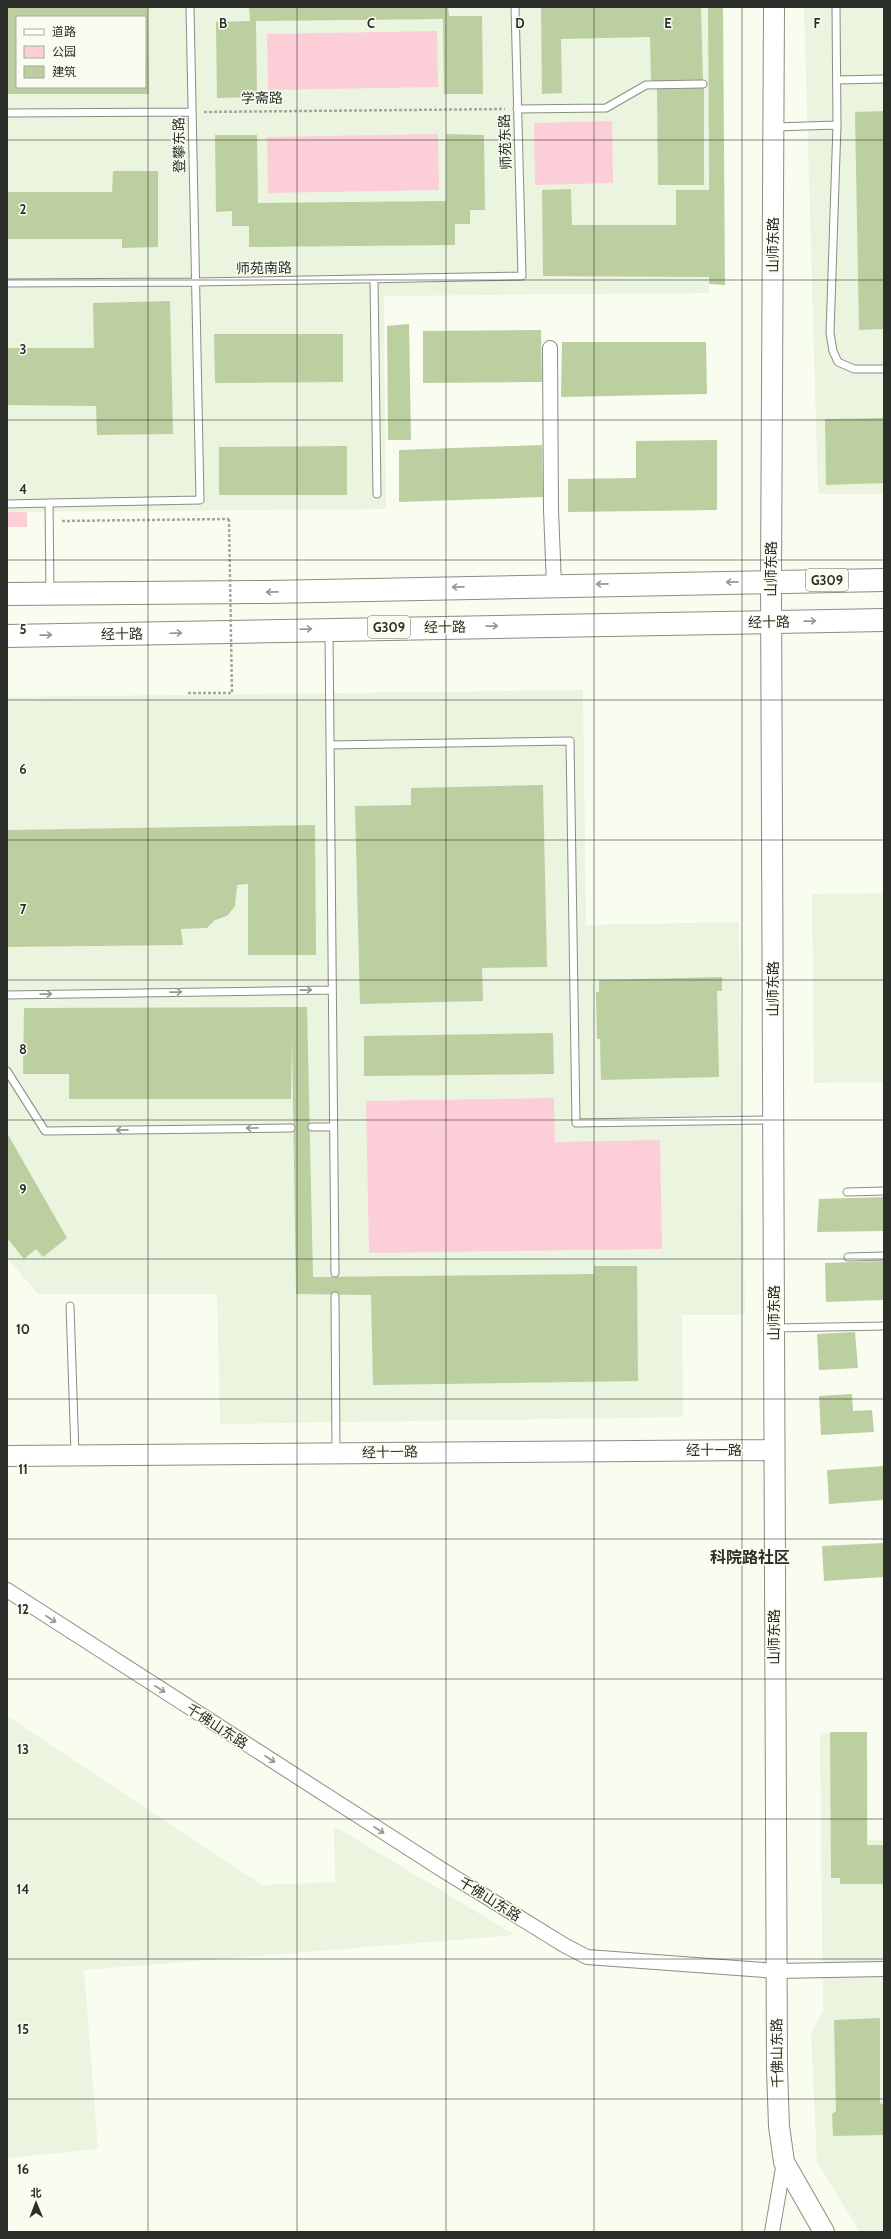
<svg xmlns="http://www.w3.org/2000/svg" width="891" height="2239" viewBox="0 0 891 2239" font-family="Cabin,'Noto Sans SC',sans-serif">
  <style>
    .built { fill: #ebf4df; fill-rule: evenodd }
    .green { fill: #fccfd8 }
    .building { fill: #bccfa0; fill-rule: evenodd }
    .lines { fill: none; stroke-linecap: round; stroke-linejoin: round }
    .lane-casing { stroke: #898e82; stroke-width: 9 }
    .street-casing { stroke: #898e82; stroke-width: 16 }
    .secondary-casing { stroke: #898e82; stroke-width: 22 }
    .highway-casing { stroke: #898e82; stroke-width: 24 }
    .path { stroke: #a5a89f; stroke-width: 2.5; stroke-dasharray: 3 2; stroke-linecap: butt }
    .lane { stroke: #fff; stroke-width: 7 }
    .street { stroke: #fff; stroke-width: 14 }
    .secondary { stroke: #fff; stroke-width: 20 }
    .highway { stroke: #fff; stroke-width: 22 }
    .path-bridge { stroke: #a5a89f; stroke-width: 2.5; stroke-dasharray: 3 2; stroke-linecap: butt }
    .oneway { stroke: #969694 }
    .grid { fill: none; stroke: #2c2e29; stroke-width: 1; stroke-opacity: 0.55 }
    .labels { text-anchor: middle; stroke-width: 3; stroke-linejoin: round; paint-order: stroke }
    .shield { fill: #f8fdf0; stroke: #696c65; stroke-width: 1 }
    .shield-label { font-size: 13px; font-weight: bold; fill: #2c2e29 }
    .street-label { font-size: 14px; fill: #2c2e29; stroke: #f8fdf0 }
    .quarter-label { font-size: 16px; font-weight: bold; fill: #2c2e29; stroke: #f8fdf0 }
    .grid-label { font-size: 13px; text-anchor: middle; font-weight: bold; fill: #2c2e29; stroke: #f8fdf0; stroke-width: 3; stroke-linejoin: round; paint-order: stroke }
  </style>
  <rect width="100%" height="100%" fill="#f8fdf0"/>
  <path class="built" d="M7 7H708L709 293 384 296 386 509 7 512ZM17 17H145V87H17Z
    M804 7H884V494H818Z
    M583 690 586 925 739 922 745 1315H682L683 1417 220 1424 217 1294H38L7 1258V697Z
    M884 893V1082L814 1083 812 894Z
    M7 1716 262 1885 335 1882 334 1826 515 1935 84 1970 98 2149 7 2158Z
    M867 1732 868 1840H884V2232H860L817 2162 811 2032 823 2012 820 1733Z"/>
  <path class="green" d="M437 31 438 87 268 90 267 34Z
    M612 121 613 183 535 185 534 123Z
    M438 134 439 190 268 193 267 137Z
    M7 512H27V527H7Z
    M554 1098 555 1142 660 1140 662 1249 369 1253 366 1101Z"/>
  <path class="building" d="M7 7H148L149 94H7ZM17 17H145V87H17Z
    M249 7H448L449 16H482L483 94H444L443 19 256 21 257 97 217 98 216 22 250 21Z
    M541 7H701L703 81H651L650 37 561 39 562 93 542 94Z
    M708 7H723L725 285 709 284V277L543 276 542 190 571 189 572 225H676V190H709Z
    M704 88V185H658L657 89Z
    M884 111V329L859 330 855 112Z
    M446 134 484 135 485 210H470V224H455V245L249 247V226H232V211L216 212 215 135H257L258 203 446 201Z
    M113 171H158V247L122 248V239H7V192H112Z
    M170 301 173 434 97 435 96 406 7 405V348H94L93 303Z
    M409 324 411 440H388L387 326Z
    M541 330 542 382 423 383V331Z
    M214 334H343V382L215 383Z
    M562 342H706L707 394 561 397Z
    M884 418V483L826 485 825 419Z
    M717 440V510L568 512V479L636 478V441Z
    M542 445 543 497 399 502V450Z
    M347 446V495H219V447Z
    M543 785 547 967 482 968 483 1001 360 1004 355 806 411 805V788Z
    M315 825 316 955H248V884L237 885 235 906 227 916 215 920 207 928 181 929 183 945 7 947V830Z
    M722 977V991H717L719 1077 601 1080 600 1039H597L596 992H599V980Z
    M307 1007 313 1277 594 1274V1266H637L638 1381 373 1385 371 1295 296 1294 292 1037 291 1099H69V1074H23L24 1008Z
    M553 1033 554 1074 364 1076V1036Z
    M7 1133 67 1238 43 1257 36 1249 24 1259 7 1238Z
    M884 1197V1231L817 1232 819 1199Z
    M884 1261V1300L826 1302 825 1263Z
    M855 1332 858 1368 819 1370 817 1334Z
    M852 1394 853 1411 872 1410 874 1432 821 1435 819 1396Z
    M884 1466V1500L829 1504 827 1470Z
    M884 1543V1577L824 1581 822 1546Z
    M830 1732H867V1845H884V1884H840V1878H831Z
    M880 2018V2103L884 2105V2135L833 2136 832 2114 836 2111 834 2020Z"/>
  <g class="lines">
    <g class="lane-casing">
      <path id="lane" d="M837 80 884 79
        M517 109 606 108 646 85 703 84
        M7 113 192 112
        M837 125 830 333 833 351 838 362 854 369H884
        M775 127 837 125 836 7
        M374 280 377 494
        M7 283 195 282 522 276 515 7
        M7 504 49 503
        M50 591 49 503 200 500 190 7
        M329 633 335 1273
        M330 745 570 741 576 1123 772 1120
        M7 995 332 990
        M7 1071 45 1131 291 1128
        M312 1127H333
        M847 1192 884 1191
        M848 1257 884 1256
        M335 1296 336 1453
        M70 1306 75 1454
        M776 1328 884 1326"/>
    </g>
    <g class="street-casing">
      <path id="street" d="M550 348 551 510 554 585
        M7 1590 441 1869 564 1945 587 1957 777 1971 884 1969
        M772 2232 784 2162"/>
    </g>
    <g class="secondary-casing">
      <path id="secondary" d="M774 7 771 581 777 2068 779 2126 784 2162 824 2232
        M7 1456 773 1450"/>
    </g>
    <g class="highway-casing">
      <path id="highway" d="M7 594 268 592 884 580
        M7 636 884 620"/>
    </g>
    <path class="path" d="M204 112 505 109
      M62 521 229 519
      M188 693H232"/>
    <use href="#lane" class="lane"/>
    <use href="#street" class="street"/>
    <use href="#secondary" class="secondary"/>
    <use href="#highway" class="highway"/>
    <path class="path-bridge" d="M229 519 232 693"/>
  </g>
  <defs><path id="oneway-shaft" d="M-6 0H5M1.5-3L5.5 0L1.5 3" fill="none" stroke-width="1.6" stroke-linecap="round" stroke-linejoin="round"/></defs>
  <g class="oneway">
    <use href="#oneway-shaft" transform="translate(732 582) rotate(179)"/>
    <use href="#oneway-shaft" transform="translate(602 584) rotate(179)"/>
    <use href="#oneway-shaft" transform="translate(458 587) rotate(179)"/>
    <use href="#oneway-shaft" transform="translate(272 592) rotate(179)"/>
    <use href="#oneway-shaft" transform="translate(810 621) rotate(-1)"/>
    <use href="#oneway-shaft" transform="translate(492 626) rotate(-1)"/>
    <use href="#oneway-shaft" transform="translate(306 629) rotate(-2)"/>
    <use href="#oneway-shaft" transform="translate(176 633) rotate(-2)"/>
    <use href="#oneway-shaft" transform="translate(46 635) rotate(-1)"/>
    <use href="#oneway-shaft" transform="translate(306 990) rotate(-1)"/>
    <use href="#oneway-shaft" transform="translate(176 992) rotate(-1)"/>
    <use href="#oneway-shaft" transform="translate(46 994) rotate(-1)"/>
    <use href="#oneway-shaft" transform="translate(252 1128) rotate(179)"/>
    <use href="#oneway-shaft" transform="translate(122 1130) rotate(179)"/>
    <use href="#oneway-shaft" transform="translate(51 1619) rotate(33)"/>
    <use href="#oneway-shaft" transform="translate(160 1689) rotate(33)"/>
    <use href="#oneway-shaft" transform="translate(270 1759) rotate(33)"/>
    <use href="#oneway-shaft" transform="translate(379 1830) rotate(33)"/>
  </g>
  <path class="grid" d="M148 7V2232M297 7V2232M446 7V2232M594 7V2232M742 7V2232M7 140H884M7 280H884M7 420H884M7 560H884M7 700H884M7 840H884M7 980H884M7 1120H884M7 1259H884M7 1399H884M7 1539H884M7 1679H884M7 1819H884M7 1959H884M7 2099H884"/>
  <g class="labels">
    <g class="shield">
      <rect x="806" y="569" width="42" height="22" rx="3"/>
      <rect x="368" y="616" width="42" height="22" rx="3"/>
    </g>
    <g class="shield-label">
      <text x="827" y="585">G309</text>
      <text x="389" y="632">G309</text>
    </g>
    <g class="street-label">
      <text transform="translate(262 98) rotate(-1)" y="5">学斋路</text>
      <text transform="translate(505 142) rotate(-92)" y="5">师苑东路</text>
      <text transform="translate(179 145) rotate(-91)" y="5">登攀东路</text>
      <text transform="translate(773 245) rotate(-90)" y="5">山师东路</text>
      <text transform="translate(264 268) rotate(-1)" y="5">师苑南路</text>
      <text transform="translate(771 569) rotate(-90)" y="5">山师东路</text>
      <text transform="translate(769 622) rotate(-1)" y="5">经十路</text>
      <text transform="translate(445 627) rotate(-1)" y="5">经十路</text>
      <text transform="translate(122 634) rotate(-1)" y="5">经十路</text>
      <text transform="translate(773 989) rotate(-90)" y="5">山师东路</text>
      <text transform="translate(774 1313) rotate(-90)" y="5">山师东路</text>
      <text x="714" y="1455">经十一路</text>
      <text transform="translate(390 1452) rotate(-1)" y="5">经十一路</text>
      <text transform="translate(774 1637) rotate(-90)" y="5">山师东路</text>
      <text transform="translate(217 1726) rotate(33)" y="5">千佛山东路</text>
      <text transform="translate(490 1899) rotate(32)" y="5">千佛山东路</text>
      <text transform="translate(777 2053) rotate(-91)" y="5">千佛山东路</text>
    </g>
    <g class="quarter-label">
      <text x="750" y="1563">科院路社区</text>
    </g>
  </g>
  <g class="grid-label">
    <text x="223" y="28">B</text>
    <text x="371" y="28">C</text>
    <text x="520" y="28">D</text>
    <text x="668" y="28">E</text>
    <text x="817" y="28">F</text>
    <text x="23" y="214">2</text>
    <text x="23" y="354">3</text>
    <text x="23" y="494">4</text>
    <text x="23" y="634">5</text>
    <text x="23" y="774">6</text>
    <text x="23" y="914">7</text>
    <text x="23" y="1054">8</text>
    <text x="23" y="1194">9</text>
    <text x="23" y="1334">10</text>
    <text x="23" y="1474">11</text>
    <text x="23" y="1614">12</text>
    <text x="23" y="1754">13</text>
    <text x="23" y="1894">14</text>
    <text x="23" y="2034">15</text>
    <text x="23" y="2174">16</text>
  </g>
  <rect width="891" height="2239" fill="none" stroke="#2c2e29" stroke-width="16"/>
  <rect x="16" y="16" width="130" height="72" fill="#f8fdf0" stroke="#a6aaa0"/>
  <rect x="24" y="29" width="20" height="6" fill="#ffffff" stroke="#a6aaa0"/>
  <text x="52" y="36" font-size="12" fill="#2c2e29">道路</text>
  <rect x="24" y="46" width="20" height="12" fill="#fccfd8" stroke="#a6aaa0"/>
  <text x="52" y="56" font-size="12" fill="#2c2e29">公园</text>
  <rect x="24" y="66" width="20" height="12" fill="#bccfa0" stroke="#a6aaa0"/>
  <text x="52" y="76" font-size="12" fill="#2c2e29">建筑</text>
  <g transform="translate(36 2203) rotate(359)" stroke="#f8fdf0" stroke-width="3" paint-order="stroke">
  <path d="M0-3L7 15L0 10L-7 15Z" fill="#2c2e29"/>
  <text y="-6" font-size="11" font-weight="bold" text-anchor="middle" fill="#2c2e29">北</text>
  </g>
</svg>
